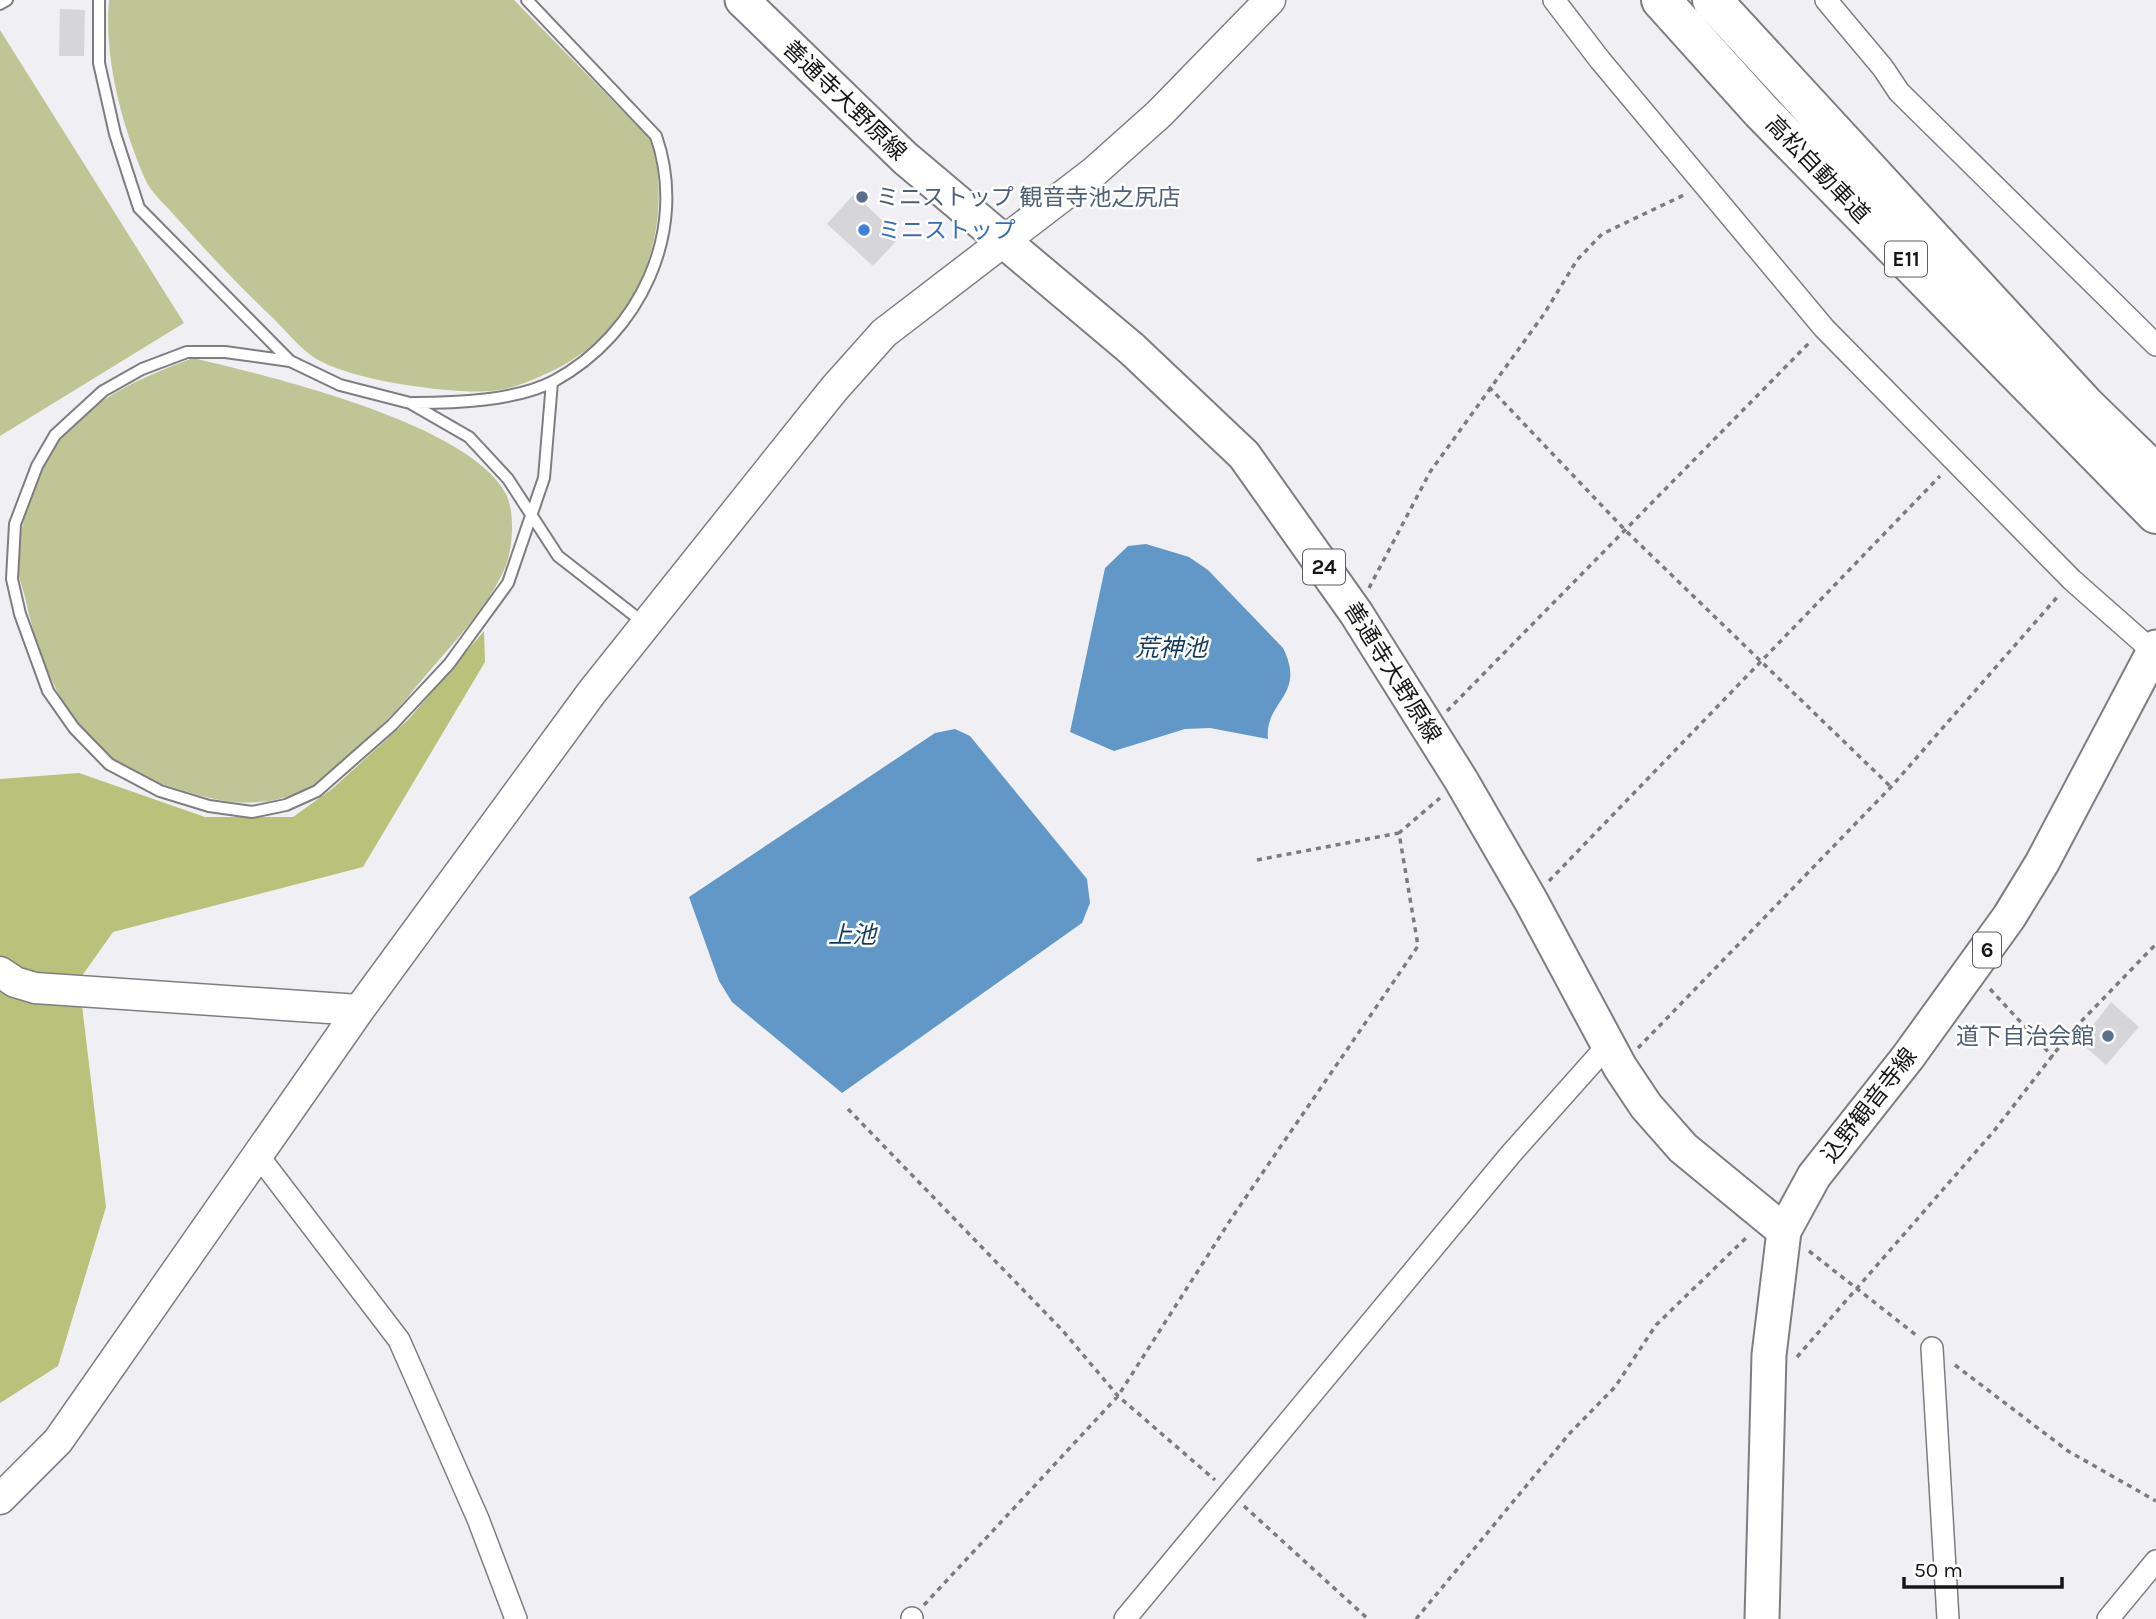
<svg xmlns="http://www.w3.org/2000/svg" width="2156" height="1619" viewBox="0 0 2156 1619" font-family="Karla,'Noto Sans JP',sans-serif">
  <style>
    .green { fill: #bfc594 }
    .forest { fill: #b9c17b }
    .water { fill: #6198c7 }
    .building { fill: #d5d5da }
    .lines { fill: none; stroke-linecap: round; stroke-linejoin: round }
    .lane-casing { stroke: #7e7e82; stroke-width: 14 }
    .street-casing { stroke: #7e7e82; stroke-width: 24 }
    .secondary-casing { stroke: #7e7e82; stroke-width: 33 }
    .primary-casing { stroke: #7e7e82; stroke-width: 37 }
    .highway-casing { stroke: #7e7e82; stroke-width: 42 }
    .path { stroke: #7c7c7e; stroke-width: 3.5; stroke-dasharray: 5 5; stroke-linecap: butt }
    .lane { stroke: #fff; stroke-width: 10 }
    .street { stroke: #fff; stroke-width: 21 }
    .secondary { stroke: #fff; stroke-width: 30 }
    .primary { stroke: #fff; stroke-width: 33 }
    .highway { stroke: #fff; stroke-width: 38 }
    .service-dot { fill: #5c6f8a; stroke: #fff; stroke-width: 2.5 }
    .shop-dot { fill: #3f7fe0; stroke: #fff; stroke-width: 2.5 }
    .labels { text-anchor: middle; stroke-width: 5; stroke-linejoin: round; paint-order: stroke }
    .shield { fill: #fff; stroke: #5d5d5d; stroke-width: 2 }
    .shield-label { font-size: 21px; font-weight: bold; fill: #171718 }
    .street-label { font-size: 23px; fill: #171718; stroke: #fff }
    .service-label { font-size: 23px; fill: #4e5e75; stroke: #fff; text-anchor: start }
    .shop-label { font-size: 23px; fill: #366cbe; stroke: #fff; text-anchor: start }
    .water-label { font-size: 24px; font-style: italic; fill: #123c5d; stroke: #fff }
  </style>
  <rect width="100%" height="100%" fill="#f0f0f4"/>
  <path class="green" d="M109 0H514L652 141C676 236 635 338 541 376 526 383 508 390 491 391 455 394 379 383 345 371 335 368 320 362 312 356 298 346 286 331 274 319 239 286 207 252 175 216 166 205 151 193 145 179 122 125 104 60 109 0Z
    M0 30 184 323 0 436Z
    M193 358C268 376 469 423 506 494 515 512 513 547 506 565 491 606 439 658 411 693 391 718 326 783 298 793 259 808 224 804 185 791 164 784 136 778 118 765 65 726 38 659 25 597 22 586 17 573 18 562 19 518 39 461 69 429 103 393 148 375 193 358Z"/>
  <path class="forest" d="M484 631 485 662 363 867 113 932 79 980 106 1207 58 1366 0 1403V779L79 773 205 817H293L332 789 408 720Z"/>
  <path class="water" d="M1146 544 1189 557 1208 570 1283 648C1307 696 1264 701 1268 739L1210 728 1185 729 1114 751 1070 732 1105 568 1128 546Z
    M955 729 970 736 1087 879 1090 903 1082 923 842 1093 732 1002 719 981 689 897 935 733Z"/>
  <path class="building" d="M60 9 85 10 84 56H59Z
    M854 194 900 237 873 266 827 224Z
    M2111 1002 2139 1027 2106 1065 2080 1042Z"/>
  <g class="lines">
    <g class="lane-casing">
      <path id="lane" d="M99 0V63L115 134 139 208 290 361 340 385 410 403 469 437 508 479 558 556 644 623
        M0 4 7 0
        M290 361 225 352H187L142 369 103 391 55 435 37 466 15 524 12 579 20 614 48 691 74 728 109 764 160 791 209 806 252 812 286 805 317 791 392 725 449 664 508 583 544 478 552 382
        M413 403C455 403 516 401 554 381 640 334 689 231 656 136L527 0"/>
    </g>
    <g class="street-casing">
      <path id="street" d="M1554 0 1600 60 1824 328 2072 580 2156 654
        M1826 0 1883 68 1899 92 2156 345
        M257 1154 399 1340 478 1519 516 1619
        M1932 1348 1948 1619
        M912 1618V1619
        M1125 1619 1510 1155 1608 1045
        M2108 1619 2156 1561"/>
    </g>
    <g class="secondary-casing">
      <path id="secondary" d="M0 972 15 982 35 988 359 1010
        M0 1499 58 1441 359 1010 592 692 834 389 884 333 1094 172 1159 114 1270 0"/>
    </g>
    <g class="primary-casing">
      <path id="primary" d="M742 0 905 158 1132 349 1244 455 1356 613 1461 780 1531 901 1620 1067 1646 1106 1683 1148 1784 1231
        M1762 1619 1769 1355 1784 1231 1814 1176 1908 1057 2009 917 2042 863 2156 647"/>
    </g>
    <g class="highway-casing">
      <path id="highway" d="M1661 0 1761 111 2156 514
        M1712 0 2086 406 2156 474"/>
    </g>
    <path class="path" d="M1489 387 1626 531 1891 787
      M1369 588 1430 472 1544 314 1577 260 1602 234 1686 194
      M1447 711 1810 342
      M1257 860 1399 833
      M1549 881 1940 476
      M1990 989 2053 1057
      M1638 1048 1891 787 2059 595
      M848 1109 1063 1331 1118 1396 1215 1480
      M1809 1251 1916 1335
      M1797 1357 1994 1131 2070 1033 2156 944
      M1955 1365 2068 1451 2156 1501
      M1244 1506 1368 1619
      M924 1605 1118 1396 1233 1216 1418 946 1399 833 1440 798
      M1416 1619 1570 1433 1615 1387 1656 1325 1749 1235"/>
    <use href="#lane" class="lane"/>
    <use href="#street" class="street"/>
    <use href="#secondary" class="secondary"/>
    <use href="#primary" class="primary"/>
    <use href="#highway" class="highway"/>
  </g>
  <g class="service-dot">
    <circle cx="862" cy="197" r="7"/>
    <circle cx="2108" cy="1036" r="7"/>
  </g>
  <circle class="shop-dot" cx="864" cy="230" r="7"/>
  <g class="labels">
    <g class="shield">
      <rect x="1885" y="241.5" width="42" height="35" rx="5"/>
      <rect x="1303" y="549.5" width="42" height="35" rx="5"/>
      <rect x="1973" y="932.5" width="28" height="35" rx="5"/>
    </g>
    <g class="shield-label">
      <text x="1906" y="266">E11</text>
      <text x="1324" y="574">24</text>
      <text x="1987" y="957">6</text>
    </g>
    <g class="street-label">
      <text transform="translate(845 100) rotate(44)" y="8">善通寺大野原線</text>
      <text transform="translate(1818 169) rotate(46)" y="8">高松自動車道</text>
      <text transform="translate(1393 672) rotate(58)" y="8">善通寺大野原線</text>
      <text transform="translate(1869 1105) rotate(-52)" y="8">込野観音寺線</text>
    </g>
    <g class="service-label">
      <text x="876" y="205">ミニストップ 観音寺池之尻店</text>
      <text x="2094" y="1044" text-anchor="end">道下自治会館</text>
    </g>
    <g class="shop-label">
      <text x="878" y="238">ミニストップ</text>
    </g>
    <g class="water-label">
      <text x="1171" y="656">荒神池</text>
      <text x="852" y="943">上池</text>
    </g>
  </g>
  <path d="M1904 1577v10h158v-10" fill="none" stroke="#171718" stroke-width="3.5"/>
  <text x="1914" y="1577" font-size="21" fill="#171718" stroke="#ffffff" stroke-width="5" paint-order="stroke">50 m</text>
</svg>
